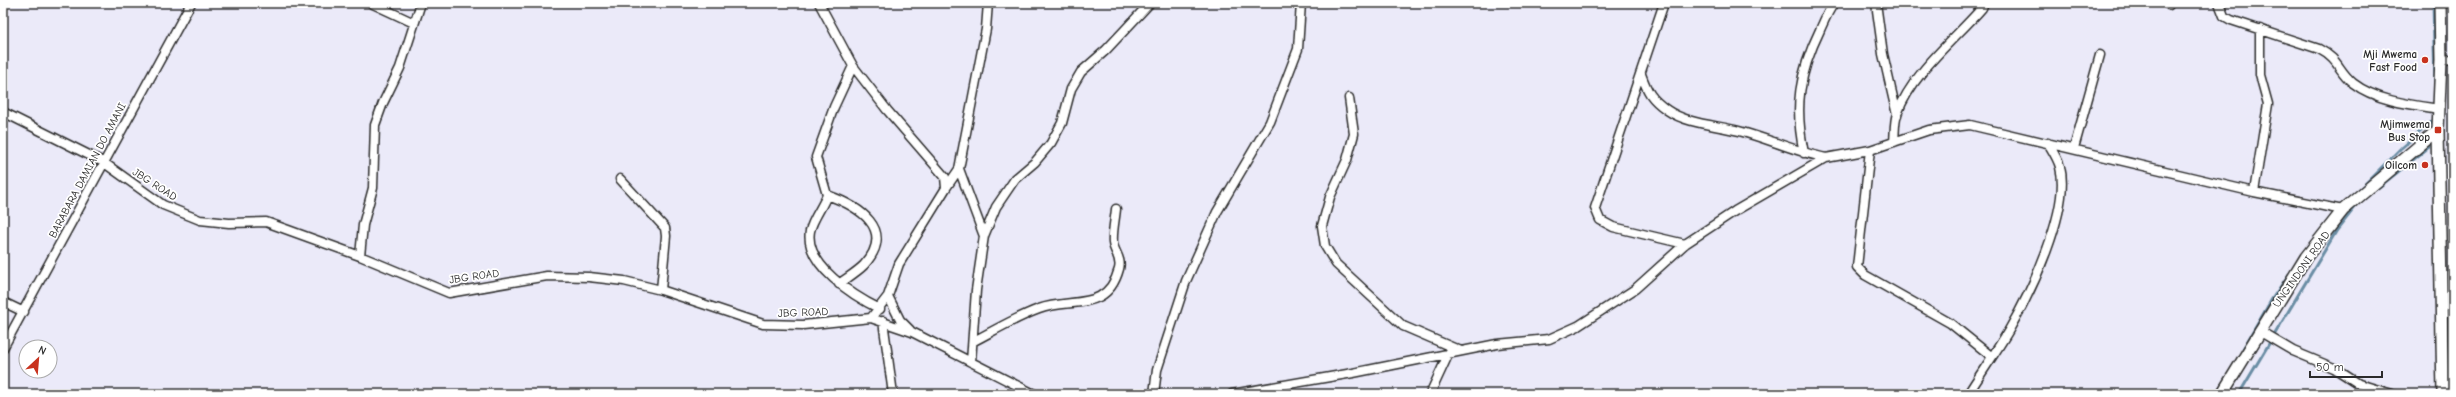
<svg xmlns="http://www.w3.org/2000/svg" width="2456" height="397" viewBox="0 0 2456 397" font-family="'Comic Neue',sans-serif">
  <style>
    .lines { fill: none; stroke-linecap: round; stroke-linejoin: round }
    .stream { stroke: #6a8da4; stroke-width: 3 }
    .street-casing { stroke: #2b2b2b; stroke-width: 11 }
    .secondary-casing { stroke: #2b2b2b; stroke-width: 14 }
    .street { stroke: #fff; stroke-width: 8 }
    .secondary { stroke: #fff; stroke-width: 11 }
    .poi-dot { fill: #c8321e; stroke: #fff; stroke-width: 1.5 }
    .labels { text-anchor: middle; stroke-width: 3.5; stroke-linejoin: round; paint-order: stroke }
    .poi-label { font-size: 11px; font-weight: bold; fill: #2b2b2b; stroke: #fff; text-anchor: end }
    .street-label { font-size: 11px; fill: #2b2b2b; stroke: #fff }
  </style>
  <rect width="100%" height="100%" fill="#ebeaf9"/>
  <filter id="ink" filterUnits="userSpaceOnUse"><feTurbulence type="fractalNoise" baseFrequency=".025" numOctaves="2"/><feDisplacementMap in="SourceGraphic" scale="8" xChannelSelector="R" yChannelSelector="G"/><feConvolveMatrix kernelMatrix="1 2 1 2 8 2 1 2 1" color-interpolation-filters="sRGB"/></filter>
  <g filter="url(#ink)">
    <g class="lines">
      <path class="stream" d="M2433 3 2435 85
        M2452 3 2453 113
        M2379 187 2429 147 2433 140
        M2361 188 2401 148 2435 119
        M2243 349 2272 299 2289 274
        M2239 394 2337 230 2356 206"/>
      <g class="street-casing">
        <path id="street" d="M371 3 414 23
          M819 3 853 66 887 110 945 177 946 188 899 264 888 296 871 318
          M1664 3 1595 208 1600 220 1613 227 1685 244
          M1876 3 1883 54 1897 115
          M2219 3 2224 16 2231 20 2319 49C2340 60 2337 70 2353 83 2376 101 2412 105 2440 109
          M2169 5V3
          M2441 60 2453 59
          M853 66 834 107 816 157 827 195C822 208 813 218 810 231 804 265 855 297 880 309
          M1641 74C1647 91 1651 99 1667 110 1687 124 1716 125 1739 131 1769 139 1797 152 1826 158
          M1349 98 1354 134 1347 160 1330 197 1322 226 1325 246 1336 264 1403 326 1461 351
          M3 112 103 162 163 205 200 220 229 223 266 222 360 256 449 293 547 276 589 277 624 281 661 290 763 324 803 325 871 318 912 332 1034 394
          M1894 142C1895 133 1894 122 1897 114 1913 72 1953 41 1982 8L1984 3
          M2074 148 2100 55
          M1870 150 1857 267 1865 275 1950 323 1991 356
          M1804 153C1794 107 1799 73 1820 30 1824 21 1828 11 1834 3
          M959 169 984 236
          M620 179 665 228 666 236 661 290
          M946 188 959 169 986 29 988 3
          M2254 192 2268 104 2260 75V29
          M827 195C858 206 897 229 864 265 857 272 847 278 839 284
          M360 256 363 225 373 188 375 125 383 103 400 68 421 3
          M888 296 900 320 910 330
          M3 302 24 312
          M883 321 893 394
          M2259 331 2293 351 2334 368 2359 384 2392 394
          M974 341C995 330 1017 317 1039 309 1072 297 1107 313 1119 269 1122 258 1114 252 1113 243 1112 232 1115 220 1116 209
          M3 348 191 3
          M971 362 976 290 984 236 996 207 1015 179 1035 162 1051 143 1062 123 1071 89 1081 72 1106 50 1150 3
          M1154 394 1157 370 1186 281 1217 212 1270 122 1298 49 1301 3
          M1232 394 1353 373 1497 344 1549 339 1578 326 1635 289 1685 244 1735 211 1826 158 1870 150 1929 130 1970 125 2254 192 2343 210
          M1430 394 1449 353
          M1968 394C1981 373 1996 352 2009 330 2030 294 2071 209 2060 167 2058 159 2052 150 2048 143"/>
      </g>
      <g class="secondary-casing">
        <path id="secondary" d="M2440 3 2441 60 2438 130 2443 394
          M2222 394 2306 257 2343 210 2438 130"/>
      </g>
      <use href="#street" class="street"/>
      <use href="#secondary" class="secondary"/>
    </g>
  </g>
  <g class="poi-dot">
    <circle cx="2425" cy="60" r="4"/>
    <rect x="2434" y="126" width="8" height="8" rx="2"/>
    <circle cx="2425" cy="165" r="4"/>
  </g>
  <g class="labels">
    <g class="poi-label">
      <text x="2417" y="58">Mji Mwema<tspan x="2417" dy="13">Fast Food</tspan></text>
      <text x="2430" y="128">Mjimwema<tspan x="2430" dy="13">Bus Stop</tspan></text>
      <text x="2417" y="169">Oilcom</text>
    </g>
    <g class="street-label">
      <text transform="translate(87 170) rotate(-62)" y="4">BARABARA DAMIAN DO AMANI</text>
      <text transform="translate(155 184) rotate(33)" y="4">JBG ROAD</text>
      <text transform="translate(2301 269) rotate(-55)" y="4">UNGINDONI ROAD</text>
      <text transform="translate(474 276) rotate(-8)" y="4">JBG ROAD</text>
      <text transform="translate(803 312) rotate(-2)" y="4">JBG ROAD</text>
    </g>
  </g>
  <rect width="2456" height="397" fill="none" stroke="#fff" stroke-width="16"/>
  <rect x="8" y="8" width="2440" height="381" fill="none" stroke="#2b2b2b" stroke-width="1.5" filter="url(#ink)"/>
  <g transform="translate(38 359) rotate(26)"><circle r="19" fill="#ffffff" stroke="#aaaaaa"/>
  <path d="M0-3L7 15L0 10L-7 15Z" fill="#c8321e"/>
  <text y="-6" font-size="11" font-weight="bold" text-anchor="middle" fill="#2b2b2b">N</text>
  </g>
  <path d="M2310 371v6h72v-6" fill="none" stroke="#2b2b2b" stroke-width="2"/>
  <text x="2316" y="371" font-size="12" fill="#2b2b2b" stroke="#ffffff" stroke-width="3" paint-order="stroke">50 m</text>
</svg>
